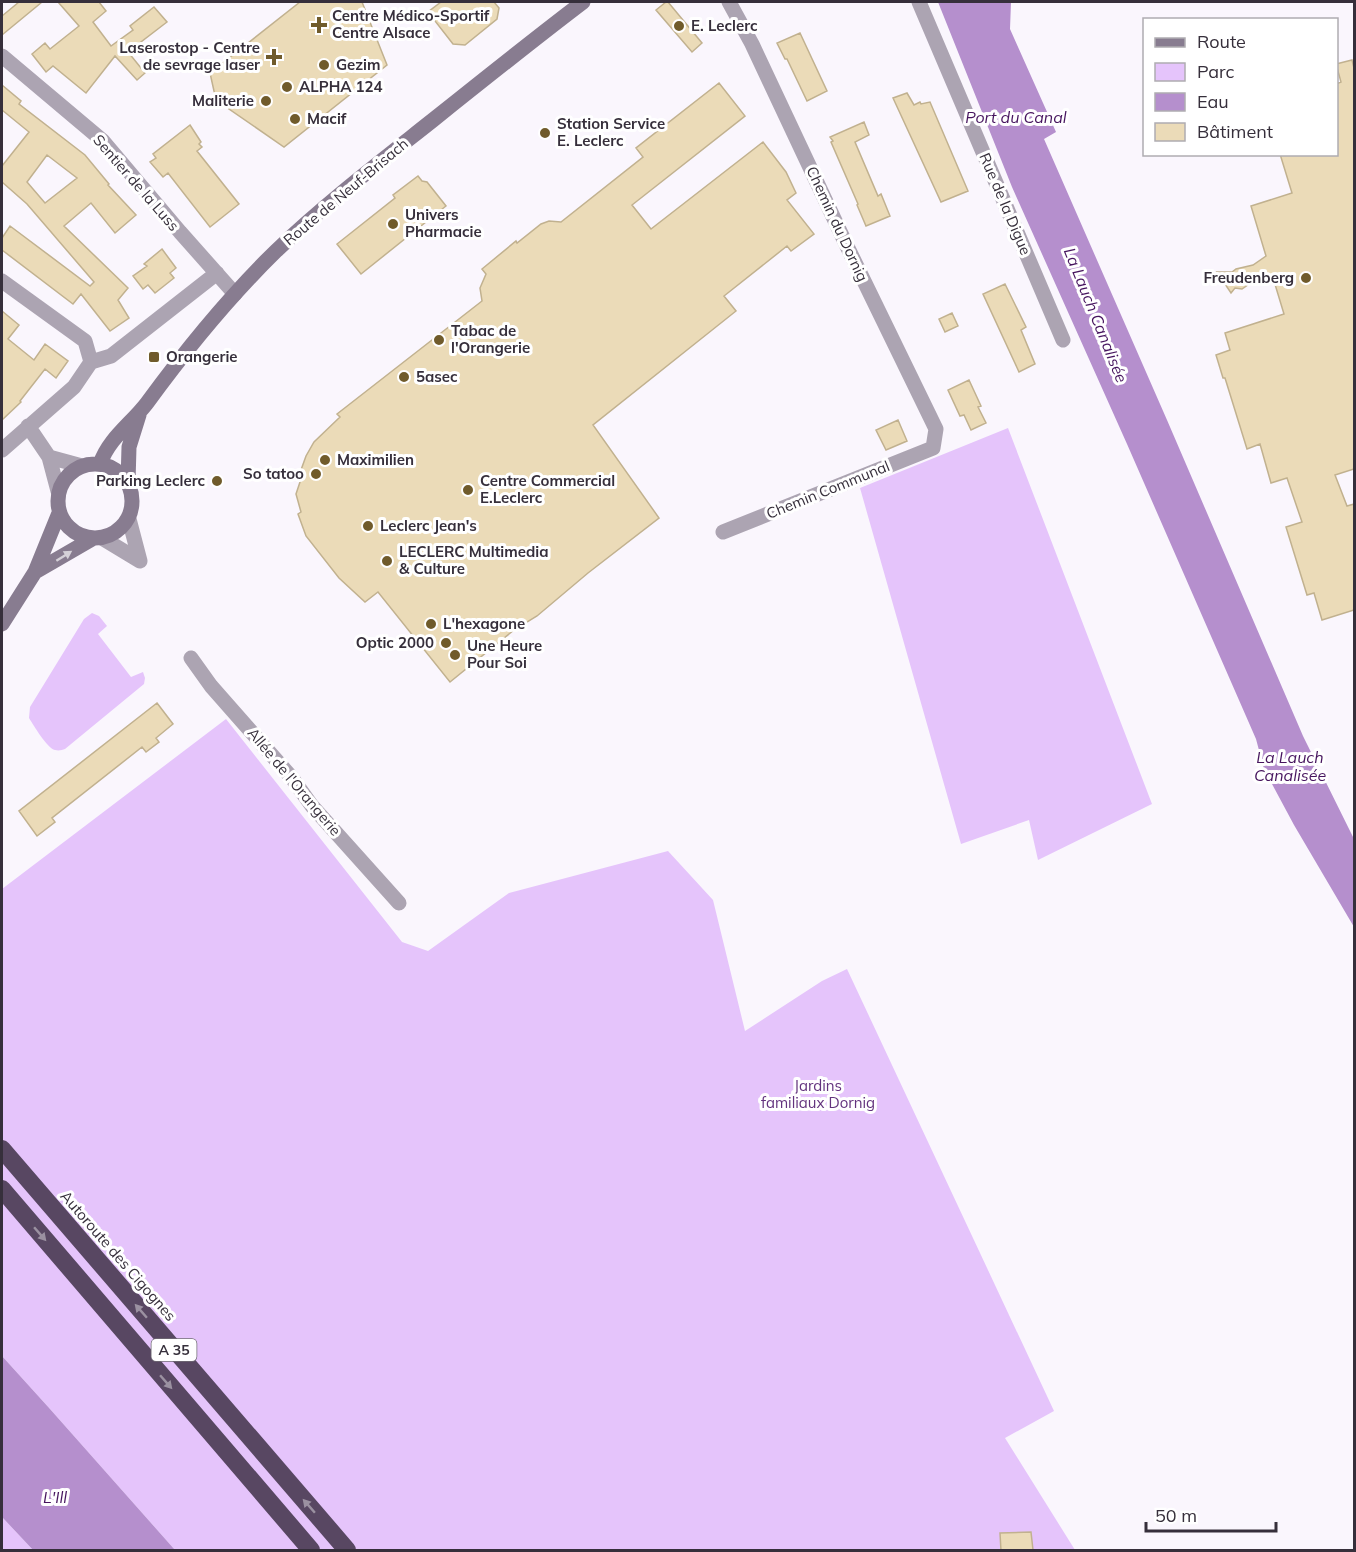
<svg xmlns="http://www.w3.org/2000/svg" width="1356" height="1552" viewBox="0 0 1356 1552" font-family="Mulish,sans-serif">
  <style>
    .green { fill: #e5c4fb }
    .water { fill: #b58fcd }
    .building { fill: #ebdbb8; stroke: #c1b18f; stroke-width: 1.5; fill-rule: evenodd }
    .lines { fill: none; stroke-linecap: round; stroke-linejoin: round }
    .minor { stroke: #aca4b2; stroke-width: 15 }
    .secondary { stroke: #887c90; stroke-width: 15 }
    .motorway { stroke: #584762; stroke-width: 18 }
    .oneway { fill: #d5d1d8 }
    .oneway2 { fill: #9b91a1 }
    .poi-dot { fill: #705b2b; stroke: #fff; stroke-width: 2 }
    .labels { text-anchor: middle; stroke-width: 6; stroke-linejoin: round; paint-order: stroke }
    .shield { fill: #fff; stroke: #726d76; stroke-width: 1.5 }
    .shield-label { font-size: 14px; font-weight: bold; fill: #362f3b }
    .poi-label { font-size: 15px; font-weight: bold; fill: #362f3b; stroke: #fff; text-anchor: start }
    .street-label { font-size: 15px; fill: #362f3b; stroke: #fff }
    .park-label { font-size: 15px; fill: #63337e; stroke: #fff }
    .water-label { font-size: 16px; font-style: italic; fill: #46145e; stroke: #fff }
  </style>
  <rect width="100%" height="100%" fill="#faf6fd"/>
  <path class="green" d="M1008 428 1152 804 1038 860 1029 820 961 844 860 488Z
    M92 613 99 616 107 626 98 634 131 677 143 672 145 678 144 684 65 749C62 750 59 751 55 750 47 748 34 726 29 718L30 707 84 619Z
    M226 719 402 942 428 951 509 893 668 851 713 900 745 1031 822 981 847 969 1054 1411 1005 1438 1075 1550H175L50 1409 2 1356V889Z
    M2 1517 33 1550H2Z"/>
  <path class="water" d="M938 2H1011L1010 29 1056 132 1044 139 1167 420 1303 736 1354 839V927L1294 825 1264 769 1256 739 1127 444 1012 187Z
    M2 1356 50 1409 175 1550H33L2 1517Z"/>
  <path class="building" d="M19 2H42L2 35V16Z
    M58 2H99L106 11 93 22 111 46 133 30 130 26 154 7 167 22 128 52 145 73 137 80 115 56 86 93 53 66 46 72 32 54 45 43 50 49 79 26Z
    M300 2H362L387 65 284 147 216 100 210 73Z
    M441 2H494L499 8 497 19 465 45 453 44 428 12Z
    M666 2H668L702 43 692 52 656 10Z
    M800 33 827 91 807 101 787 59H785L777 43Z
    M1352 60 1354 68V469L1335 475 1347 506 1354 504V610L1322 620 1314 593 1307 595 1286 527 1302 522 1287 478 1271 483 1260 444 1247 449 1225 378H1223L1216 355 1230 350 1225 333 1284 314 1274 281 1260 285 1258 278 1242 289 1235 288 1231 293 1217 272H1232L1236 269 1253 265 1266 256 1251 206 1292 193 1280 154H1336V84L1341 82 1336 64Z
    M719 83 745 116 632 205 651 229 763 142 786 172 796 193 787 200 814 234 791 251 787 246 724 296 736 311 593 425 659 518 588 573 537 616 514 630 450 682 378 592 365 602 339 578 306 536 298 514 301 512 296 494 303 473 301 470 306 456 314 442 340 417 337 414 482 301 480 288 486 274 482 269 516 241 517 243 541 224 549 221 561 222 643 157 636 148Z
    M2 85 21 101 19 104 85 155 109 184 108 185 136 215 115 233 91 203 64 226 128 288 118 300 129 318 110 331 81 294 73 304 2 250V238L10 226 90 286 94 282 27 204 2 182V166L29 132 2 110ZM47 155 77 178 45 203 27 182Z
    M907 93 914 105 920 102 921 104 930 102 968 191 941 202 893 98Z
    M864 122 869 135 855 142 878 196 881 194 890 216 866 226 857 205 858 204 831 142 833 141 830 137Z
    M190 125 201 142 199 144 202 147 197 151 239 204 210 227 168 173 163 177 150 162 156 158 153 154Z
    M418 176 422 181 427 182 446 206 361 274 337 244 395 198 393 195Z
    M162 249 176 268 170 273 174 278 155 293 148 285 143 289 133 276 147 266 144 264Z
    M1005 284 1026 327 1021 330 1035 364 1019 372 983 294Z
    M2 311 19 325 8 339 34 360 45 344 68 361 56 378 45 369 20 401 21 402 2 420Z
    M952 313 958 326 945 332 939 319Z
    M969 380 981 406 978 407 986 423 971 430 964 415 960 416 948 390Z
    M898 420 907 441 886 450 876 430Z
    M157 703 173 724 156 738 159 742 146 752 142 747 52 818 55 822 37 836 19 811Z
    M1031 1532 1033 1550 1001 1551 1000 1533Z"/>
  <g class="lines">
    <path class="minor" d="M919 2 1063 340
      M2 56 103 141 180 232 235 294
      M2 281 85 341 91 362
      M91 362 111 356 217 273
      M28 426 49 457 58 491
      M2 450 74 387 91 362
      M49 457 82 466
      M129 519 140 561
      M723 532 933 448 936 429 845 242 752 44 729 2
      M102 538 140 561
      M191 658 211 686 292 778 312 806 399 903"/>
    <path class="secondary" d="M58 501a37 37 0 1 1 74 0a37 37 0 1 1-74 0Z
      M100 464C109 438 131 424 147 403 185 351 230 296 276 251 325 204 380 162 433 120 483 80 533 40 583 2
      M128 482 129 447 139 415
      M35 572 92 539
      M2 624 35 572 59 513"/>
    <path class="motorway" d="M2 1149 347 1550
      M2 1189 311 1550"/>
  </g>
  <defs><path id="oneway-solid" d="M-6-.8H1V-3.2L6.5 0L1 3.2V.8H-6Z" transform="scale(1.5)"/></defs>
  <use class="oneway" href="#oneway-solid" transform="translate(64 556) rotate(-32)"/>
  <g class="oneway2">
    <use href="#oneway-solid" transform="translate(40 1234) rotate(49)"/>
    <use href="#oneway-solid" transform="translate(141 1311) rotate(-131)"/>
    <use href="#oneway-solid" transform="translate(166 1382) rotate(49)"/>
    <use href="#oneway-solid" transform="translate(309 1506) rotate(-131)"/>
  </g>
  <g class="poi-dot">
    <path d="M316 16h6v6h6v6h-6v6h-6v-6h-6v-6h6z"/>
    <circle cx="679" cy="26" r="6"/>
    <path d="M271 48h6v6h6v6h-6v6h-6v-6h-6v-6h6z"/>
    <circle cx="324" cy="65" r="6"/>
    <circle cx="287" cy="87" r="6"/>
    <circle cx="266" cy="101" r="6"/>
    <circle cx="295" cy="119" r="6"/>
    <circle cx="545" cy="133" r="6"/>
    <circle cx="393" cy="224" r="6"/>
    <circle cx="1306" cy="278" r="6"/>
    <circle cx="439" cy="340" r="6"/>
    <rect x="148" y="351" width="12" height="12" rx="3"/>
    <circle cx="404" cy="377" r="6"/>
    <circle cx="325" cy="460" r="6"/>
    <circle cx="316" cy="474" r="6"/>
    <circle cx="217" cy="481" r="6"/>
    <circle cx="468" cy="490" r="6"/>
    <circle cx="368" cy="526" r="6"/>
    <circle cx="387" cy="561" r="6"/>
    <circle cx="431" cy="624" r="6"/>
    <circle cx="446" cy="643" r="6"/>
    <circle cx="455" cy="655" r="6"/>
  </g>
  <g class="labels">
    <rect class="shield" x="151.5" y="1339" width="45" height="22" rx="4.5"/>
    <g class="shield-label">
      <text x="174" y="1355">A 35</text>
    </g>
    <g class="poi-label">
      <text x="332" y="21">Centre Médico-Sportif<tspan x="332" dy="17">Centre Alsace</tspan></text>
      <text x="691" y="31">E. Leclerc</text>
      <text x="260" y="53" text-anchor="end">Laserostop - Centre<tspan x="260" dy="17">de sevrage laser</tspan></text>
      <text x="336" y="70">Gezim</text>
      <text x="299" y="92">ALPHA 124</text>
      <text x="254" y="106" text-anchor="end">Maliterie</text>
      <text x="307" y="124">Macif</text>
      <text x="557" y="129">Station Service<tspan x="557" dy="17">E. Leclerc</tspan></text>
      <text x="405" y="220">Univers<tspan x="405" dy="17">Pharmacie</tspan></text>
      <text x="1294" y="283" text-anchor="end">Freudenberg</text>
      <text x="451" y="336">Tabac de<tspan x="451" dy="17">l'Orangerie</tspan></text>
      <text x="166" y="362">Orangerie</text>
      <text x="416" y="382">5asec</text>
      <text x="337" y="465">Maximilien</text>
      <text x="304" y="479" text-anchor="end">So tatoo</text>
      <text x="205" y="486" text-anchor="end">Parking Leclerc</text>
      <text x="480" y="486">Centre Commercial<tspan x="480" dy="17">E.Leclerc</tspan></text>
      <text x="380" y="531">Leclerc Jean's</text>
      <text x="399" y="557">LECLERC Multimedia<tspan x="399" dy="17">&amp; Culture</tspan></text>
      <text x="443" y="629">L'hexagone</text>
      <text x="434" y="648" text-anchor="end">Optic 2000</text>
      <text x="467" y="651">Une Heure<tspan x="467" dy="17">Pour Soi</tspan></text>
    </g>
    <g class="street-label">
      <text transform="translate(136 183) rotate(49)" y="5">Sentier de la Luss</text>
      <text transform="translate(346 192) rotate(-40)" y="5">Route de Neuf-Brisach</text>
      <text transform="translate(1005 204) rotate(67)" y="5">Rue de la Digue</text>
      <text transform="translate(837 224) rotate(65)" y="5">Chemin du Dornig</text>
      <text transform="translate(828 490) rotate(-22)" y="5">Chemin Communal</text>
      <text transform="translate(294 782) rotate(50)" y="5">Allée de l'Orangerie</text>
      <text transform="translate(118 1256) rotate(49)" y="5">Autoroute des Cigognes</text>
    </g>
    <g class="park-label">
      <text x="818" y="1091">Jardins<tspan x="818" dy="17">familiaux Dornig</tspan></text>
    </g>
    <g class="water-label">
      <text x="1016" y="123">Port du Canal</text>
      <text transform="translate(1096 315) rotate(68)" y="6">La Lauch Canalisée</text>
      <text x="1290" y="763">La Lauch<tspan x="1290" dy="18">Canalisée</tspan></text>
      <text x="55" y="1503">L'Ill</text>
    </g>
  </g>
  <rect width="1356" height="1552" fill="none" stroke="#362f3b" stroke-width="6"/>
  <rect x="1143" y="18" width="195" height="138" fill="#ffffff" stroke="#afacb1" stroke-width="1.5"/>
  <rect x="1155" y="38" width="30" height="9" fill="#887c90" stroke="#afacb1" stroke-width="1.5"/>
  <text x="1197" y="48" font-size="18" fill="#362f3b">Route</text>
  <rect x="1155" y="63" width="30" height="18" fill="#e5c4fb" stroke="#afacb1" stroke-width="1.5"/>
  <text x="1197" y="78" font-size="18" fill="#362f3b">Parc</text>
  <rect x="1155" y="93" width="30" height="18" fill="#b58fcd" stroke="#afacb1" stroke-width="1.5"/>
  <text x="1197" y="108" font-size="18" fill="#362f3b">Eau</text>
  <rect x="1155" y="123" width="30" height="18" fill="#ebdbb8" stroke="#afacb1" stroke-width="1.5"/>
  <text x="1197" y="138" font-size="18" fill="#362f3b">Bâtiment</text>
  <path d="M1146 1522v9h130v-9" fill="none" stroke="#362f3b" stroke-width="3"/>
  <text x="1155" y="1522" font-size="18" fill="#362f3b" stroke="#ffffff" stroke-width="4.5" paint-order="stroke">50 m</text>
</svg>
